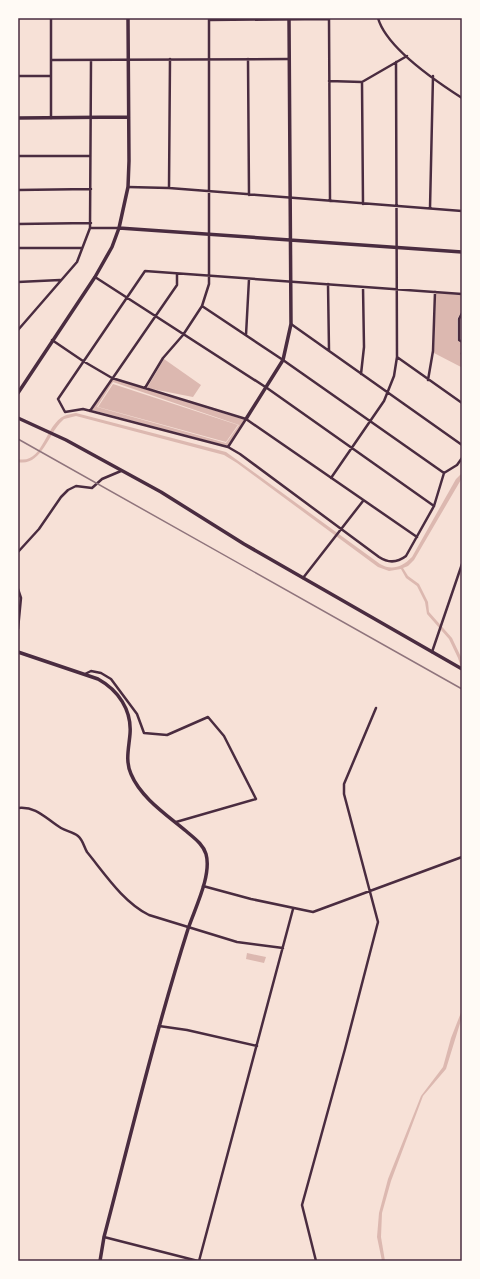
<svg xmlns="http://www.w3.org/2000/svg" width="480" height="1279" viewBox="0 0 480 1279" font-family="'Sofia Sans Condensed',sans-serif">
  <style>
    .water { fill: #dcb8b0; fill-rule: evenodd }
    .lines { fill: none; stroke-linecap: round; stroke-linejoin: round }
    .minor { stroke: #4a2c40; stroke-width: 2.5 }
    .tertiary { stroke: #4a2c40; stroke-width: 3.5 }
    .secondary { stroke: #4a2c40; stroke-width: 3.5 }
    .rail { stroke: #8f747c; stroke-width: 1.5 }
    .neatline { fill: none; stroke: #4a2c40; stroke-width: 1.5 }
  </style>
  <rect width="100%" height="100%" fill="#f7e1d7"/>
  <path class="water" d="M436 293 462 295V311L457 319V340L462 344 461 367 434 353Z
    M164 359 201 385 193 397 147 388Z
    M113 379 245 420 228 446 92 410ZM113 382 239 425 226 443 97 407Z
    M113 384 238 425 226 442 98 407Z
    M76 413 226 452 380 564C392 571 402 567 412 557L456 479 462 473V478L414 560 408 566 403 568 408 576 419 584 428 602 429 612 452 638 461 657 462 670 458 658 449 639 427 614 425 602 417 586 406 578 401 569 389 571 378 567 237 463 224 455 76 416 64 419 60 423C48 436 40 467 18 462V459C43 465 45 425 64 416 68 414 72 414 76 413Z
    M247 953 266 957 264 963 246 959Z
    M462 1010V1017L446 1069 423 1096 391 1181 382 1213 381 1237 385 1261H382L377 1237 379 1213 388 1179 421 1096 443 1067 451 1038Z"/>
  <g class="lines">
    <path class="minor" d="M51 18V118
      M329 18 330 201
      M378 18C386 47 437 82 462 98
      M209 20 329 19
      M248 59 249 195
      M51 60 289 59
      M18 76H51
      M329 81 362 82 407 56
      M362 82 363 204
      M18 156H90
      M128 187 169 188 462 211
      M169 188 170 59
      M18 190 91 189
      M430 208 433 76
      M18 224 91 223
      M90 228H119
      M18 248H82
      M95 277 267 388 434 506
      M18 282 60 280
      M328 284 329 350
      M462 294 145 271 58 399 65 412 83 409 228 447 240 454 379 557C388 563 397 563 406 556L434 506 444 473 457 465 462 458
      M202 306 283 360 444 473
      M462 313 459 319V340L462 342
      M291 324 462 445
      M18 330 77 262 90 228 91 61
      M246 335 249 279
      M52 340 83 361 112 378 246 419 417 537
      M462 353V354
      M397 357 462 403
      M361 374 364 347 363 287
      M428 380 433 351 435 292
      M145 388 163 358 183 335 202 306 209 284V18
      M90 411 177 285V274
      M228 447 246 419
      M331 478 384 401 394 376 397 357 396 62
      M18 552 39 529 61 497 68 490 76 486 92 488 102 479 121 471
      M303 578 363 501
      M18 589 21 598 18 629
      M432 652 462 564
      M85 674 91 671 101 673 111 679 137 714 144 733 167 735 208 717 224 736 256 799 176 822
      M18 808C37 806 46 819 61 828 66 831 73 832 78 836 83 840 84 847 87 852 105 874 123 902 149 915L237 942 283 948
      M203 886 251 899 313 912 462 857
      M159 1026 187 1030 257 1046
      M104 1237 198 1261
      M199 1261 293 909
      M316 1261 302 1205 345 1049 378 922 344 794V784L376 708"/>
    <path class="tertiary" d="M18 118 128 117
      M119 228 462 252
      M18 393 95 277 112 247 119 228 128 187 129 161 128 18
      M246 419 283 360 291 324 289 18
      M18 652 98 679C118 690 132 710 130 734 129 747 125 761 131 774 141 798 167 815 186 831 194 838 203 844 206 854 212 875 195 908 188 929 156 1030 131 1134 104 1237L100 1261"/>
    <path class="secondary" d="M18 418 66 440 161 492 244 544 462 669"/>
    <path class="rail" d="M18 439 462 689"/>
  </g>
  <rect width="480" height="1279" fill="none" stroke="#fffaf5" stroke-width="38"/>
  <rect x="19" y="19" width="442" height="1241" class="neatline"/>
</svg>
